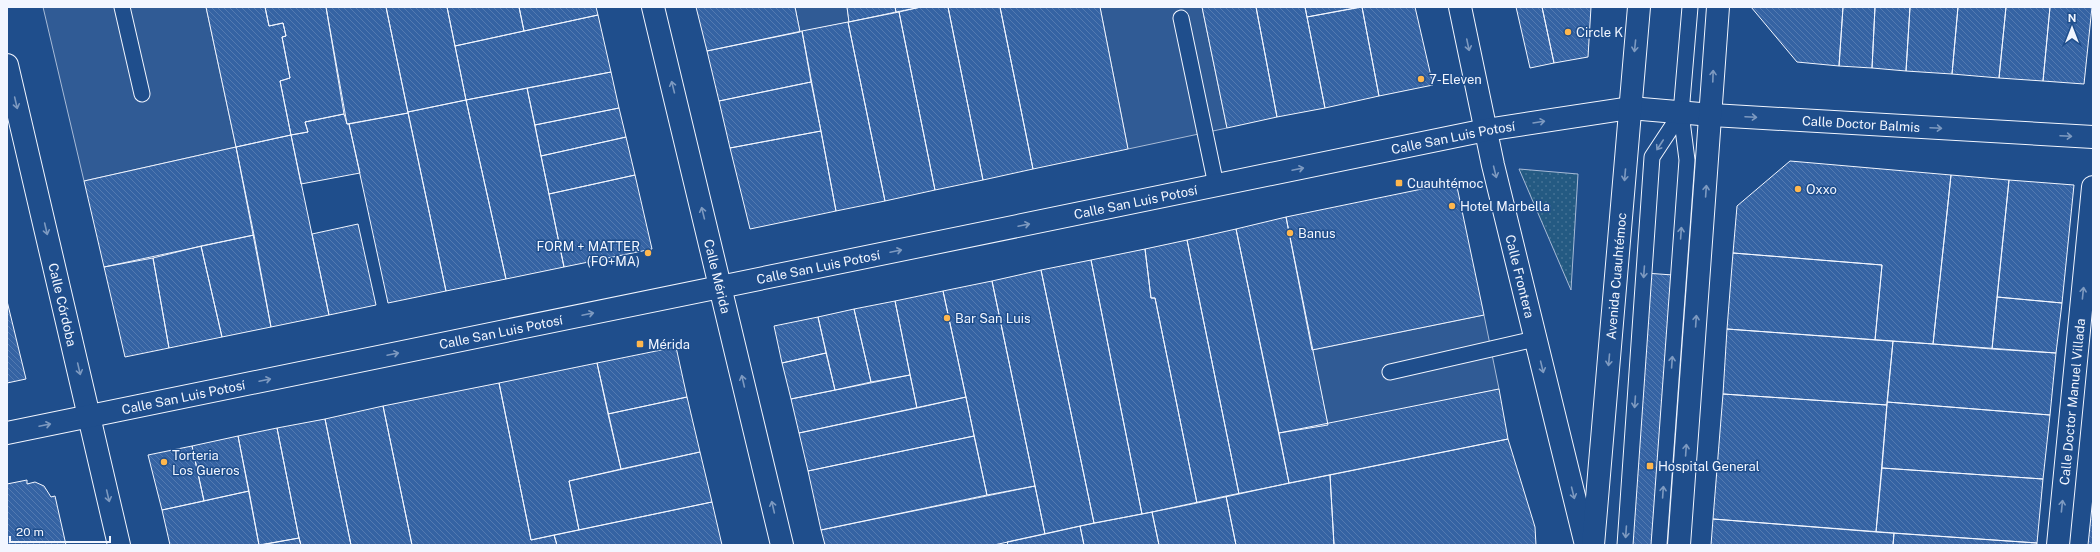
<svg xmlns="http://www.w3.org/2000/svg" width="2100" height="552" viewBox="0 0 2100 552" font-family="'Public Sans',sans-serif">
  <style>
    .park { fill: url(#park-dots); stroke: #a8bbd7 }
    .parking { fill: #305b95; stroke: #a8bbd7 }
    .building { fill: url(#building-back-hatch); stroke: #f2f6ff }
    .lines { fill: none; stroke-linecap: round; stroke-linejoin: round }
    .service-casing { stroke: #f2f6ff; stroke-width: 17 }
    .minor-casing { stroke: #f2f6ff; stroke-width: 24 }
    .primary-casing { stroke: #f2f6ff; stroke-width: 24 }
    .service { stroke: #1f4e8c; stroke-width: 15 }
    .minor { stroke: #1f4e8c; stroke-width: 22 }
    .primary { stroke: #1f4e8c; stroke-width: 22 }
    .oneway { stroke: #7e9ac0 }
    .poi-dot { fill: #ffb74d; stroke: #1f4e8c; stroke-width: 1.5 }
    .labels { text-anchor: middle; stroke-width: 3; stroke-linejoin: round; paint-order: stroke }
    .poi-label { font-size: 13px; fill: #f2f6ff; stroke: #1f4e8c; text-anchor: start }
    .street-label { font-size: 13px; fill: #f2f6ff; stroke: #1f4e8c }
  </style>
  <defs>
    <pattern id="park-dots" width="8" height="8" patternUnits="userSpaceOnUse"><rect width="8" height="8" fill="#245a82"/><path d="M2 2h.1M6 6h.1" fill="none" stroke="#447295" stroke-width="1.8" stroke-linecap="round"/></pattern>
    <pattern id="building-back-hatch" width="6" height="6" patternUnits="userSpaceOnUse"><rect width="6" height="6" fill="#3563a3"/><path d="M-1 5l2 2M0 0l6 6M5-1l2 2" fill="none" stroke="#537ab1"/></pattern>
  </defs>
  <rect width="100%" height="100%" fill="#1f4e8c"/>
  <path class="park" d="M1519 169 1578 174 1571 290Z"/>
  <path class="parking" d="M43 7H206L236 147 84 181Z
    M795 7H847L849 22 800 32Z
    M1100 7H1202L1227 128 1128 149Z
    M1484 315 1499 389 1328 425 1312 350Z"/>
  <path class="building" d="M206 7H265L269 26 283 23 286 36 282 37 290 78 280 81 291 135 236 147Z
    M265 7H326L344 114 305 122 308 132 291 135 280 81 290 78 282 37 286 36 283 23 269 26Z
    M326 7H386L408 113 347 124Z
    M386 7H447L466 100 408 112Z
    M447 7H519L524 31 455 46Z
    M519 7H596L598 15 524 31Z
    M696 7H795L800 32 707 51Z
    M847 7H895L896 12 849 22Z
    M895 7H921L896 12Z
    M921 7H948L983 180 935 190 899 12Z
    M948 7H1000L1033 169 983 180Z
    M1000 7H1100L1128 149 1033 169Z
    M1202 7H1256L1277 117 1227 128Z
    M1256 7H1305L1325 108 1277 117Z
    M1305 7H1360L1307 17Z
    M1362 7 1379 96 1325 108 1307 17Z
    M1362 7H1415L1433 85 1379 96Z
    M1516 7H1542L1554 63 1530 68Z
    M1542 7H1591L1588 57 1554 63Z
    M1751 7H1843L1839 66 1797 62Z
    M1843 7H1875L1872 68 1839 66Z
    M1875 7H1910L1906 71 1872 68Z
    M1910 7H1958L1952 74 1906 71Z
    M1958 7H2006L1999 78 1952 74Z
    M2006 7H2050L2043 81 1999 78Z
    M2050 7H2092L2084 84 2043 81Z
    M899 12 935 190 885 201 848 22Z
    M598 15 611 72 466 100 455 46Z
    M848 22 885 201 836 211 802 31Z
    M802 31 811 82 719 101 707 51Z
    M611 72 619 108 535 125 527 88Z
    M811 82 821 131 730 148 719 101Z
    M527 88 564 267 506 279 466 100Z
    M466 100 506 279 446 291 408 112Z
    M619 108 626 137 541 156 535 125Z
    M408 113 446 291 388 303 349 124Z
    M344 114 347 124H349L360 173 301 184 291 135 308 132 305 122Z
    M821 131 836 211 750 229 730 148Z
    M291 135 329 315 271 327 236 147Z
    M626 137 635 175 549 194 541 156Z
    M236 147 254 235 104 267 84 181Z
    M1790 161 1951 175 1933 344 1875 340 1882 265 1733 253 1737 206Z
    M635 175 652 249 564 267 549 194Z
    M1951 175 2009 180 1992 349 1933 344Z
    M2009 180 2074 185 2062 303 1997 297Z
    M1456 182 1484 315 1312 350 1286 217Z
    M1286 217 1328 425 1279 433 1236 229Z
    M358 224 376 305 329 315 312 234Z
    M1236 229 1289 483 1239 494 1187 240Z
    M254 235 271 327 222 337 201 246Z
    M1187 240 1239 494 1197 503 1155 298H1151L1145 249Z
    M201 246 222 337 169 348 153 258Z
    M1145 249 1151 298H1155L1197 503 1142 514 1091 260Z
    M1733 253 1882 265 1875 340 1727 329Z
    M153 258 169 348 125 357 104 267Z
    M1091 260 1142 514 1094 523 1041 270Z
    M1041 270 1094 523 1045 534 992 281Z
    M1645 273 1673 275 1661 545H1624Z
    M992 281 1035 486 987 495 943 291Z
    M943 291 966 397 917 408 895 301Z
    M1997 297 2062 303 2056 353 1992 349Z
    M7 301 26 379 7 383Z
    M895 301 910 375 871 382 854 309Z
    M854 309 871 382 835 390 818 317Z
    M818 317 826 353 782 363 774 326Z
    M1727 329 1893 341 1887 405 1723 394Z
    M1893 341 2056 353 2050 415 1887 402Z
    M676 347 687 397 608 414 597 363Z
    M826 353 835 390 791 399 782 363Z
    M597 363 621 469 569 481 579 530 531 540 499 383Z
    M910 375 917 408 799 433 791 399Z
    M499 383 531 540 554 535 557 545H412L383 406Z
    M1499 389 1508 439 1289 483 1279 433Z
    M1723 394 1887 405 1876 532 1713 519Z
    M687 397 700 452 621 469 608 414Z
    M966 397 974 436 808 471 799 433Z
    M1887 402 2050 415 2043 479 1882 468Z
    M383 406 412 545H351L325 419Z
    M325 419 351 545H301L299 538 277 428Z
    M277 428 299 538 259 545 238 436Z
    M238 436 249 491 204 501 192 446Z
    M974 436 987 495 821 530 808 471Z
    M1508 439 1535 527 1536 545H1334L1330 475Z
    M192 446 204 501 162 510 148 455Z
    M700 452 712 502 579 530 569 481Z
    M1882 468 2043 479 2037 543 1876 532Z
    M1330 475 1334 545H1236L1226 496Z
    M27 480V484L35 482 44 486 51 497 55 496 66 545H7V484Z
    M1035 486 1045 534 994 545H825L821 530Z
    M249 491 259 545H170L162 510Z
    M1226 496 1236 545H1159L1152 512Z
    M2093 497V545H2088Z
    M712 502 722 545H557L554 535Z
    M1152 512 1159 545H1084L1080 526Z
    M1713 519 1894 533 1893 545H1711Z
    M1080 526 1084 545H1008L1007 542Z
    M1894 533 2037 543V545H1893Z
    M299 538 301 545H261Z"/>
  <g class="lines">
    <g class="service-casing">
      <path id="service" d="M122 7 142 94
        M1181 18 1216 185
        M1390 372 1535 339
        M1625 545 1652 157 1681 113
        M1659 545 1687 160 1681 113 1690 7"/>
    </g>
    <g class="minor-casing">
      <g id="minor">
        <path id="s1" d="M653 7 782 545"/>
        <path id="s2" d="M1460 7 1493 165 1586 545"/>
        <path id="s3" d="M7 65 119 545"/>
        <path id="s4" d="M2058 545 2093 187"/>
      </g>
    </g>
    <g class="primary-casing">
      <g id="primary">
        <path id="s5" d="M7 433 1486 130 1630 108 1712 115 2093 137"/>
        <path id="s6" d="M1593 545 1639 7"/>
        <path d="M1679 545 1718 7"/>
      </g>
    </g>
    <use href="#service" class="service"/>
    <use href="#minor" class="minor"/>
    <use href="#primary" class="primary"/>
  </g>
  <defs><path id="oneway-shaft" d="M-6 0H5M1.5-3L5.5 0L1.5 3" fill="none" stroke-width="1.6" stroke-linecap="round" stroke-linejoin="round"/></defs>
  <g class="oneway">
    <use href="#oneway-shaft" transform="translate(1468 45) rotate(78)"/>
    <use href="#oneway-shaft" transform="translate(1635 46) rotate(96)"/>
    <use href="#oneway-shaft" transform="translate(1713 76) rotate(-88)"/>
    <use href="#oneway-shaft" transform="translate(673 87) rotate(-104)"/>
    <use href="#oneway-shaft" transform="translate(16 103) rotate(77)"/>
    <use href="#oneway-shaft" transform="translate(1751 117) rotate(3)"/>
    <use href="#oneway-shaft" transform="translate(1539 122) rotate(-9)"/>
    <use href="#oneway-shaft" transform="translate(1936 128) rotate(3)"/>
    <use href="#oneway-shaft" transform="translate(2066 136) rotate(3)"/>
    <use href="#oneway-shaft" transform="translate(1660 145) rotate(123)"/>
    <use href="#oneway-shaft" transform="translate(1298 169) rotate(-12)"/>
    <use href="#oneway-shaft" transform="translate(1495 172) rotate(76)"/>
    <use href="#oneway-shaft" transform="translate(1625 175) rotate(95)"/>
    <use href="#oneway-shaft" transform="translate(1706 191) rotate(-86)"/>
    <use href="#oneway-shaft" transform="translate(703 213) rotate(-104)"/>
    <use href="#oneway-shaft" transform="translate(1024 225) rotate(-12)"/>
    <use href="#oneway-shaft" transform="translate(46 229) rotate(77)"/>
    <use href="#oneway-shaft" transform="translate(1681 233) rotate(-86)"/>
    <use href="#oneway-shaft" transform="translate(896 251) rotate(-12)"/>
    <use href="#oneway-shaft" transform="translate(1644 272) rotate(94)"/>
    <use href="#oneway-shaft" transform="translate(2083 293) rotate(-84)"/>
    <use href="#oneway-shaft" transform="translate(588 314) rotate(-12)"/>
    <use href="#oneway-shaft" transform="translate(1696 321) rotate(-86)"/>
    <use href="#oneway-shaft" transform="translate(393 354) rotate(-12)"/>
    <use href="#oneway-shaft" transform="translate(1609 360) rotate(95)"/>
    <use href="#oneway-shaft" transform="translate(1672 362) rotate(-86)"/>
    <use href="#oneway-shaft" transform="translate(1542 367) rotate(76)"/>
    <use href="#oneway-shaft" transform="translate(79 369) rotate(77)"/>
    <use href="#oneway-shaft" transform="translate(265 380) rotate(-12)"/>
    <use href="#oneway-shaft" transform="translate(743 381) rotate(-103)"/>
    <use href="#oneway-shaft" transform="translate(1635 402) rotate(94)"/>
    <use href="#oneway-shaft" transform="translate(45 425) rotate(-12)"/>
    <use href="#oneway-shaft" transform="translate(1686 450) rotate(-86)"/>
    <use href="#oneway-shaft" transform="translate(1663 492) rotate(-86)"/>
    <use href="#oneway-shaft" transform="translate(1573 493) rotate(76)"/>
    <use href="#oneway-shaft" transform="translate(108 496) rotate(77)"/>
    <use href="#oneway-shaft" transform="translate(2062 506) rotate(-84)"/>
    <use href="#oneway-shaft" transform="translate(773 507) rotate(-103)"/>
    <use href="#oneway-shaft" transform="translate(1626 532) rotate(94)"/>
  </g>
  <g class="poi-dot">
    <circle cx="1568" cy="32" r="4"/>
    <circle cx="1421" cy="79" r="4"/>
    <rect x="1395" y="179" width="8" height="8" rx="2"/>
    <circle cx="1798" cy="189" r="4"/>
    <circle cx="1452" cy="206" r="4"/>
    <circle cx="1290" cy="233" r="4"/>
    <circle cx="648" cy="253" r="4"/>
    <circle cx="947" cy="318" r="4"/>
    <rect x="636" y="340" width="8" height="8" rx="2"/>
    <circle cx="164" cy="462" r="4"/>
    <rect x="1646" y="462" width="8" height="8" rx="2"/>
  </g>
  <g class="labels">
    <g class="poi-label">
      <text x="1576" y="37">Circle K</text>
      <text x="1429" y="84">7-Eleven</text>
      <text x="1407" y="188">Cuauhtémoc</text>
      <text x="1806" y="194">Oxxo</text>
      <text x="1460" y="211">Hotel Marbella</text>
      <text x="1298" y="238">Banus</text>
      <text x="640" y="251" text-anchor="end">FORM + MATTER<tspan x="640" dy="15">(FO+MA)</tspan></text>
      <text x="955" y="323">Bar San Luis</text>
      <text x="648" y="349">Mérida</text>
      <text x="172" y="460">Torteria<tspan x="172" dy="15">Los Gueros</tspan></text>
      <text x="1658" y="471">Hospital General</text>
    </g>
    <g class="street-label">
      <text dy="5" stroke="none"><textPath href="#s5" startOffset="1887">Calle Doctor Balmis</textPath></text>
      <text dy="5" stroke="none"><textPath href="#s5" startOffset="1476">Calle San Luis Potosí</textPath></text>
      <text dy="5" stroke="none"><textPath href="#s5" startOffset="1152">Calle San Luis Potosí</textPath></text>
      <text dy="5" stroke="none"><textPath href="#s5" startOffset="828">Calle San Luis Potosí</textPath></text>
      <text dy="5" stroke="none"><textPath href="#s1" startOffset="277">Calle Mérida</textPath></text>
      <text dy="5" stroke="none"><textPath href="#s6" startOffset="270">Avenida Cuauhtémoc</textPath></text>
      <text dy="5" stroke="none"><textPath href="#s2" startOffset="276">Calle Frontera</textPath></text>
      <text dy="5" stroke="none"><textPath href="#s3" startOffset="246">Calle Córdoba</textPath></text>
      <text dy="5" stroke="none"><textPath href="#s5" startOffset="504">Calle San Luis Potosí</textPath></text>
      <text dy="5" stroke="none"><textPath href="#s5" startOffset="180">Calle San Luis Potosí</textPath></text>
      <text dy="5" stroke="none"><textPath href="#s4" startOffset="144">Calle Doctor Manuel Villada</textPath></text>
    </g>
  </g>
  <rect width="2100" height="552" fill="none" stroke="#f2f6ff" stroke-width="16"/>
  <g transform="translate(2072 28)" stroke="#1f4e8c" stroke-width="3" paint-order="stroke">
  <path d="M0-3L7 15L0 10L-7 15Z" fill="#f2f6ff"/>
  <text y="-6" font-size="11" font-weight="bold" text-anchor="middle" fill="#f2f6ff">N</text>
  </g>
  <path d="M10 536v6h100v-6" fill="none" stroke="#f2f6ff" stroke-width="2"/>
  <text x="16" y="536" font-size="12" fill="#f2f6ff" stroke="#1f4e8c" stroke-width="3" paint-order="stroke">20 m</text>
</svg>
